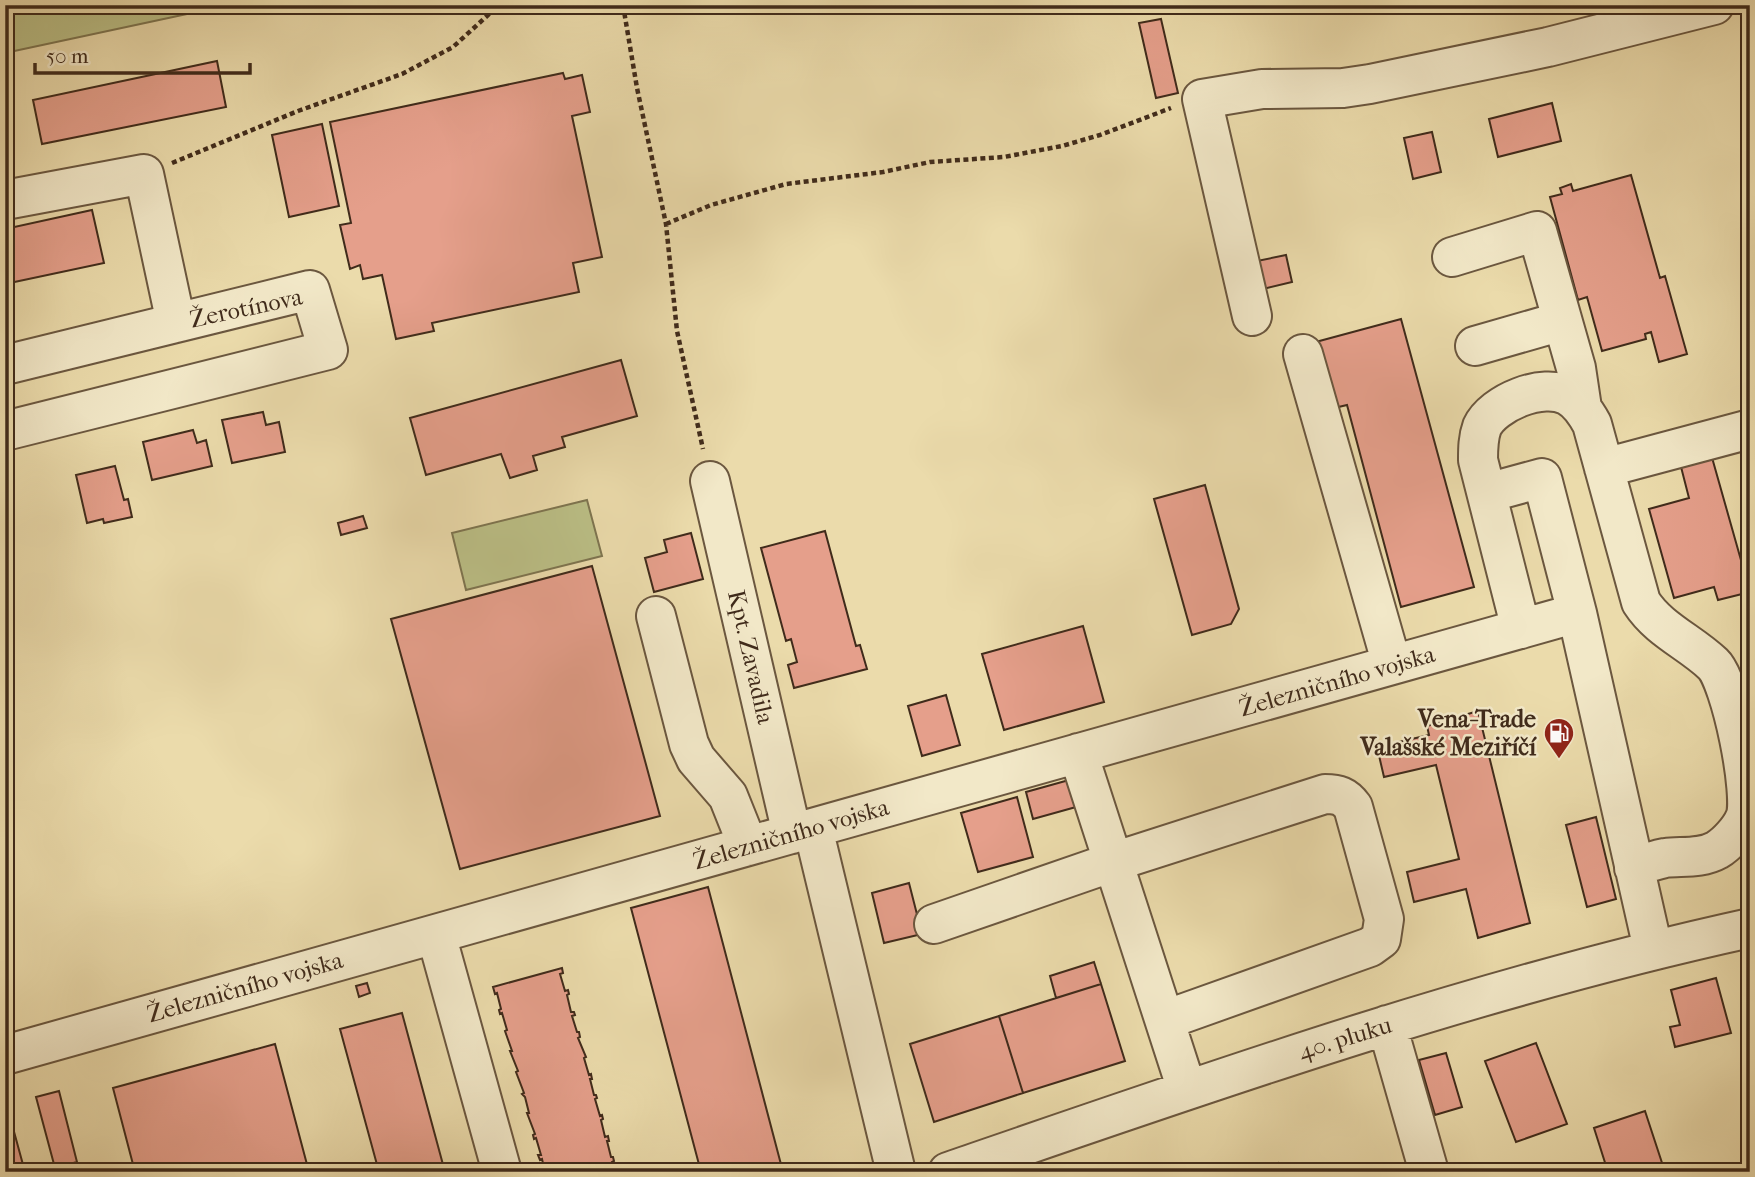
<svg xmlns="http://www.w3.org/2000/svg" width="1755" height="1177" viewBox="0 0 1755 1177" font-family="'IM FELL French Canon',serif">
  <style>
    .green { fill: #bbbf86; stroke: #7e7550; stroke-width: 2 }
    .building { fill: #e59f8b; stroke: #402b1b; stroke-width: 2 }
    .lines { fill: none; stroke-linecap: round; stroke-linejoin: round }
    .minor-casing { stroke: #6b573f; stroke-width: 42 }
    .path { stroke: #402b1b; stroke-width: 4.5; stroke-dasharray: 5 3.5; stroke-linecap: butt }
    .minor { stroke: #f2e8c8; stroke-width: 38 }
    .labels { text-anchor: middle; stroke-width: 5; stroke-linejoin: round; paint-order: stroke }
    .street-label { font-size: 24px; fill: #402b1b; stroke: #f2e8c8 }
    .poi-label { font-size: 24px; font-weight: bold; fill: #402b1b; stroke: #f2e8c8; text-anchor: end }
  </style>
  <rect width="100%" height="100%" fill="#ebdbab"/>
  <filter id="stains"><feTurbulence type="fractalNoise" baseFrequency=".00286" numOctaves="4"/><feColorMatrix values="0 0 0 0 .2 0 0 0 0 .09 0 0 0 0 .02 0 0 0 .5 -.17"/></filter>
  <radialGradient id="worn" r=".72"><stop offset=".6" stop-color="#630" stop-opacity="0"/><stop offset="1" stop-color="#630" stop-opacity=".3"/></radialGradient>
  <path class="green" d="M5 5H229L5 53Z
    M587 500 602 556 466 590 452 533Z"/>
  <path class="building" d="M1213 5H1242L1214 12Z
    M1161 19 1178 93 1156 98 1139 23Z
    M217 61 226 107 42 144 33 100Z
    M563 73 565 79 582 75 590 112 572 116 602 257 573 263 579 292 432 323 434 331 396 339 382 275 363 279 360 265 350 269 340 225 351 223 330 122Z
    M1552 103 1561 141 1498 157 1489 119Z
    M322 124 339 206 289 217 272 135Z
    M1432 132 1441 172 1413 179 1404 138Z
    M1631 175 1660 278 1665 276 1687 354 1659 362 1651 332 1645 334 1646 339 1602 351 1587 297 1578 300 1550 197 1562 194 1560 188 1571 184 1573 191Z
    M92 210 104 263 5 284V229Z
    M1286 255 1292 282 1263 289 1257 261Z
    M1401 319 1474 587 1401 607 1347 405 1330 409 1312 343Z
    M621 360 637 416 562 437 565 447 533 456 537 470 510 478 501 454 426 475 410 418Z
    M263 412 266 425 279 422 285 452 232 463 222 420Z
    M193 430 197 443 206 440 212 466 152 480 143 442Z
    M1711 454 1750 592 1718 600 1714 587 1674 598 1649 509 1689 498 1680 463Z
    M115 466 124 500 128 499 132 517 104 523 103 519 87 523 76 475Z
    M1205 485 1239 609 1231 624 1192 635 1154 499Z
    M363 516 367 528 341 535 338 523Z
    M825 531 856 646 860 645 867 669 794 688 788 665 797 662 791 639 786 641 761 548Z
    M691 533 703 579 654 592 645 558 667 552 664 540Z
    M592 566 660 816 460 869 391 619Z
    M1083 626 1104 702 1004 730 982 654Z
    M946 695 960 745 922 756 908 706Z
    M1478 711 1530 923 1478 938 1466 889 1414 902 1407 872 1459 859 1436 765 1384 777 1377 747 1429 735 1427 726Z
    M1069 780 1076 807 1033 819 1026 792Z
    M1017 797 1033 857 978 872 961 813Z
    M1596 817 1616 899 1587 907 1566 825Z
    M909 883 922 934 884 943 872 893Z
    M708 887 783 1172H701L631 908Z
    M1094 962 1101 984 1056 998 1050 976Z
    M562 968 563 973 560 974 565 991 568 990 569 994 567 995 571 1012H574L575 1015 572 1016 577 1032H579L580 1037 578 1038 586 1057 584 1058 589 1075 591 1074 592 1079H590L594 1095H596L597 1098 595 1099 600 1116 602 1115 603 1119 601 1120 605 1137 608 1136 609 1141H607L611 1157H613L614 1161 612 1162 615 1172H545L542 1159 540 1160 538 1155H541L536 1138 534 1139 533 1135 535 1134 527 1113H529L525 1097 522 1094 524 1093 516 1072 518 1071 510 1051H512L505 1031 507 1030 502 1013 500 1014 499 1010 501 1009 497 993 495 994 493 987Z
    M1716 978 1731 1033 1675 1047 1670 1027 1680 1025 1671 990Z
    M367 983 370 993 359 997 356 986Z
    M1101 984 1125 1061 1023 1093 999 1016Z
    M402 1013 445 1172H379L340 1029Z
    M999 1016 1023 1093 934 1122 910 1044Z
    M1536 1043 1567 1124 1516 1142 1485 1061Z
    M275 1044 309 1172H135L113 1088Z
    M1446 1053 1462 1107 1435 1115 1419 1060Z
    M59 1091 77 1162 55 1168 36 1097Z
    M1645 1111 1665 1172H1608L1594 1128Z
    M13 1128 25 1172H5V1130Z
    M1278 1163 1280 1172H1249V1170Z"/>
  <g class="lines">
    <g class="minor-casing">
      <path id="minor" d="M5 200 144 174 176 323
        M1452 257 1537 231 1576 368 1582 408
        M1252 316 1202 99 1262 89 1343 88 1370 84 1548 47 1714 5
        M1475 346 1562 321
        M1303 354 1392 665
        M5 365 310 290 328 350 5 431
        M1604 468 1750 429
        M710 481 792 834
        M1487 493 1542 478 1577 613 1653 949
        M656 616 689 744 696 759 728 796 748 846
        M1521 629 1478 460C1478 449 1478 438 1482 427 1493 403 1543 382 1568 396 1579 402 1586 413 1592 424L1641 602C1659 630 1690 642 1713 664 1731 681 1754 796 1745 818 1740 830 1727 844 1717 850 1701 859 1682 856 1665 858 1654 860 1644 864 1634 868
        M1078 753 1187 1090
        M813 828 896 1172
        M934 924 1113 862 1325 794C1338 794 1345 796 1353 807L1384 919 1381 939 1370 947 1165 1020
        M436 934 502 1172
        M1387 1025 1429 1172
        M5 1055 1577 613
        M948 1172C1212 1081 1476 988 1750 928"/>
    </g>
    <path class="path" d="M623 5 637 88 666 224 677 331 703 449
      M172 163 298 111 402 74 453 47 499 5
      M666 224 711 205 786 184 883 172 930 162 1004 157 1062 146 1100 135 1171 108"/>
    <use href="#minor" class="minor"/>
  </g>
  <defs>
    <g id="fuel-pin" transform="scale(1.575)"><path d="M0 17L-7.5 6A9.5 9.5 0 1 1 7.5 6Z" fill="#8f2418" stroke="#f2e8c8"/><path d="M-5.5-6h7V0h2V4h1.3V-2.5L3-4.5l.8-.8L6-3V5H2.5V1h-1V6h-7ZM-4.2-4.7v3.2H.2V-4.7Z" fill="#fff"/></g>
  </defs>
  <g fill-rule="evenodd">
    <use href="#fuel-pin" x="1559" y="733"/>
  </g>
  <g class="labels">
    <g class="street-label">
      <text transform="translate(246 308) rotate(-12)" y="8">Žerotínova</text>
      <text transform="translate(751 657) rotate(77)" y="8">Kpt. Zavadila</text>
      <text transform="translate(1337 681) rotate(-16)" y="8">Železničního vojska</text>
      <text transform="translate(791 834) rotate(-16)" y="8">Železničního vojska</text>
      <text transform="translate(245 987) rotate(-16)" y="8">Železničního vojska</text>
      <text transform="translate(1345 1038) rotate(-17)" y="8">40. pluku</text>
    </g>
    <g class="poi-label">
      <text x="1536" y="727">Vena-Trade<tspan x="1536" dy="28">Valašské Meziříčí</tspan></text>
    </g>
  </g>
  <rect width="1755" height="1177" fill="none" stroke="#ebdbab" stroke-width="28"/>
  <rect x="7" y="7" width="1741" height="1163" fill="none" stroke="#402b1b" stroke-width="3.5"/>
  <rect x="14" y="14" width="1727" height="1149" fill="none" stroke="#402b1b" stroke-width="2"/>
  <path d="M35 63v10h215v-10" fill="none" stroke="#402b1b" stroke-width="3.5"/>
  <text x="46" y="63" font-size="21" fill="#402b1b" stroke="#f2e8c8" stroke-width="5" paint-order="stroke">50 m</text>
  <rect width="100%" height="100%" filter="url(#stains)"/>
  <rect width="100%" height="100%" fill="url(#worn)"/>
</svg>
